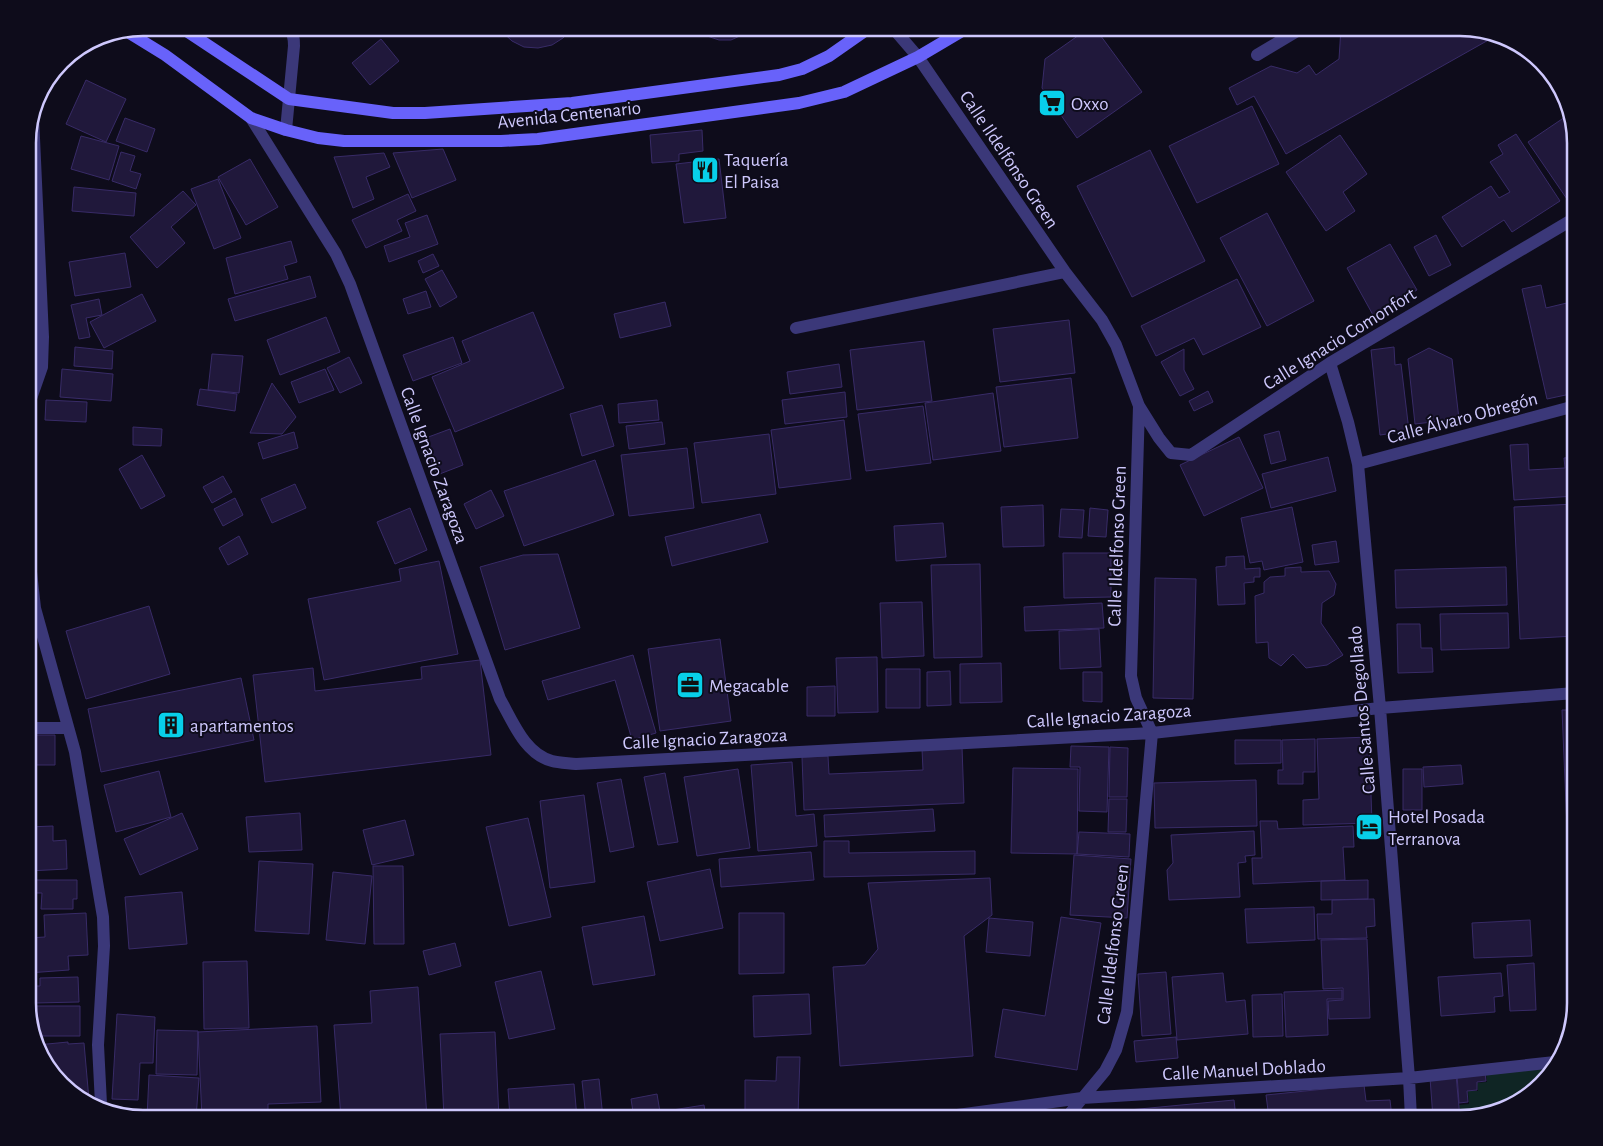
<svg xmlns="http://www.w3.org/2000/svg" width="1603" height="1146" viewBox="0 0 1603 1146" font-family="'Alegreya Sans',sans-serif">
  <style>
    .green { fill: #0f2524 }
    .building { fill: #20183b; stroke: #382b67 }
    .lines { fill: none; stroke-linecap: round; stroke-linejoin: round }
    .lane { stroke: #3b3879; stroke-width: 12 }
    .street { stroke: #3b3879; stroke-width: 12 }
    .secondary { stroke: #6862fa; stroke-width: 12 }
    .labels { text-anchor: middle; stroke-width: 4; stroke-linejoin: round; paint-order: stroke }
    .poi-label { font-size: 19px; fill: #cec8fd; stroke: #0e0c1b; text-anchor: start }
    .street-label { font-size: 19px; fill: #cec8fd; stroke: #0e0c1b }
    .rim { fill: none; stroke: #cec8fd; stroke-width: 2.5 }
  </style>
  <rect width="100%" height="100%" fill="#0e0c1b"/>
  <path class="green" d="M1554 1067 1552 1073 1511 1106 1461 1118 1459 1105 1469 1104 1468 1091H1478L1477 1083 1487 1082 1486 1073Z"/>
  <path class="building" d="M498 28H573L563 38 552 45 538 48 524 47 512 41Z
    M696 28H752L742 35 731 40H719L707 36Z
    M784 28H810L804 33 794 35 789 33Z
    M1089 28H1095L1142 92 1077 138 1042 88 1045 59Z
    M1341 28H1460L1492 38 1286 154 1254 96 1237 105 1229 88 1271 66 1297 73 1309 65 1316 75 1339 59Z
    M381 39 399 61 370 85 352 63Z
    M86 80 126 99 106 142 66 124Z
    M1252 106 1279 164 1197 203 1169 146Z
    M1565 117 1571 126 1575 143V151L1572 154 1575 159V198L1569 202 1528 142Z
    M125 118 155 129 147 152 116 141Z
    M702 130 703 151 679 154V161L652 163 650 135Z
    M1516 134 1560 201 1512 232 1504 220 1462 247 1442 217 1491 186 1499 198 1510 192 1490 162 1503 154 1498 145Z
    M1340 135 1367 174 1343 192 1355 211 1326 231 1286 172Z
    M81 136 119 146 109 180 71 169Z
    M443 149 456 180 412 198 393 153Z
    M1150 150 1205 261 1132 297 1077 186Z
    M121 152 135 156 130 171 141 174 136 189 112 181Z
    M384 153 390 167 366 177 374 199 353 208 334 157Z
    M250 159 278 207 246 225 218 177Z
    M719 159 726 218 684 223 676 164Z
    M218 179 241 238 214 249 191 189Z
    M74 187 136 193 134 216 72 211Z
    M183 191 196 205 171 227 185 243 157 268 130 237Z
    M408 194 416 211 397 220 402 231 366 248 352 220Z
    M1267 213 1314 301 1267 326 1220 238Z
    M427 215 438 244 389 262 384 246 410 237 405 223Z
    M1436 235 1451 265 1429 276 1414 247Z
    M291 241 297 262 284 266 288 279 235 294 226 258Z
    M1390 244 1417 290 1373 315 1347 268Z
    M125 253 131 287 75 296 69 262Z
    M433 254 439 266 423 273 418 261Z
    M442 270 457 297 440 307 425 279Z
    M310 276 316 297 235 321 228 299Z
    M1237 279 1261 327 1203 355 1194 338 1156 356 1141 326Z
    M1541 285 1546 308 1575 301V393L1547 399 1522 289Z
    M426 291 431 307 408 314 403 299Z
    M142 294 156 321 104 348 90 322Z
    M99 299 102 315 86 318 90 337 79 339 71 305Z
    M665 302 671 326 620 338 614 314Z
    M533 312 564 388 455 432 432 377 470 361 462 341Z
    M326 317 340 352 280 375 267 340Z
    M1069 320 1075 373 1000 382 993 329Z
    M453 337 462 363 413 381 403 355Z
    M924 341 932 401 857 410 850 350Z
    M75 347 113 351 112 369 74 366Z
    M1394 347 1395 365 1401 364 1409 431 1380 435 1371 350Z
    M1429 348 1452 359 1459 419 1415 424 1408 359Z
    M1184 349V370L1194 389 1180 396 1161 362Z
    M212 354 243 356 239 393 208 390Z
    M349 357 362 383 340 393 327 368Z
    M839 364 842 387 790 394 787 372Z
    M62 369 113 374 111 401 60 397Z
    M325 369 334 390 299 403 291 382Z
    M1071 378 1078 438 1004 447 996 387Z
    M272 383 296 417 282 434 250 433Z
    M200 389 237 394 235 411 197 405Z
    M1208 391 1213 402 1194 411 1189 401Z
    M845 392 847 417 785 424 782 400Z
    M993 393 1001 451 933 460 925 403Z
    M46 400 87 402 86 422 45 420Z
    M657 400 659 420 619 423 618 404Z
    M602 405 614 446 582 456 570 414Z
    M923 406 931 463 866 471 858 414Z
    M844 420 851 479 779 488 771 430Z
    M662 422 665 444 629 449 626 426Z
    M133 427 162 429 161 446 133 445Z
    M450 429 463 465 437 475 423 439Z
    M1279 431 1286 460 1271 464 1264 435Z
    M294 432 298 448 263 459 258 443Z
    M769 434 776 494 702 503 694 443Z
    M1239 437 1263 488 1204 516 1180 465Z
    M1528 444 1529 470 1565 468 1564 458 1575 457V496L1514 500 1510 445Z
    M687 448 694 508 629 516 621 455Z
    M142 455 165 496 141 509 119 469Z
    M1328 457 1336 491 1271 508 1262 474Z
    M595 460 614 515 524 546 504 491Z
    M223 476 232 492 212 503 203 487Z
    M295 484 306 508 272 523 261 499Z
    M491 490 504 516 476 529 464 504Z
    M235 498 243 515 223 526 214 509Z
    M1575 504V636L1520 639 1514 507Z
    M1043 505 1044 546 1003 547 1001 507Z
    M1292 507 1303 562 1264 570 1262 561 1250 563 1241 518Z
    M410 508 427 550 395 564 377 522Z
    M1090 508 1108 510 1106 537 1088 536Z
    M1061 509 1084 510 1082 538 1059 537Z
    M760 514 768 542 672 566 665 537Z
    M943 523 946 557 896 561 894 526Z
    M239 536 248 554 228 565 219 548Z
    M1336 541 1339 562 1315 565 1312 545Z
    M1063 553H1111V597L1064 598Z
    M558 554 580 628 505 650 480 567 523 555Z
    M1244 556 1245 569 1260 568V577H1254V582L1244 583 1245 604 1218 605 1216 567 1226 566V557Z
    M439 561 458 654 324 680 308 599 401 581 399 569Z
    M980 564 982 657 934 658 931 565Z
    M1301 567V572L1329 571 1336 584 1334 595 1322 603 1321 623 1343 655 1327 665 1306 668 1293 654 1281 666 1269 658 1268 642 1256 643 1255 596 1264 593V582L1270 577 1285 576V568Z
    M1506 567 1507 605 1396 608 1395 570Z
    M1155 578 1196 579 1193 699 1153 698Z
    M922 602 924 656 882 658 880 603Z
    M1102 603 1104 628 1025 631 1024 607Z
    M149 606 170 674 86 699 66 631Z
    M1508 613 1509 648 1441 650 1440 614Z
    M1397 624H1420L1421 648H1432L1433 672 1398 673Z
    M1099 629 1101 667 1060 669 1059 631Z
    M720 639 731 721 660 731 648 649Z
    M633 655 656 733 632 740 615 680 548 700 542 681Z
    M877 657 878 712 838 713 836 658Z
    M480 660 491 755 265 782 253 675 313 668 315 691 422 679 421 667Z
    M1001 663 1002 702 960 703V664Z
    M886 669H920V708H886Z
    M950 671 951 705 927 706V672Z
    M1083 672H1102V702L1083 701Z
    M28 673H31L33 713 28 714Z
    M241 678 254 740 101 772 88 709Z
    M835 686V716H807V687Z
    M1562 710H1575V852H1568Z
    M28 735H55V765H28Z
    M1369 737 1372 823 1303 825V800L1319 799 1317 739Z
    M1315 739V772H1303V784H1278V770H1283L1282 740Z
    M1235 740H1281V763L1235 764Z
    M1071 746 1109 747 1107 812 1079 811 1080 767H1070Z
    M962 747 964 803 804 810 802 757 828 756 829 774 923 770 922 749Z
    M1110 747 1128 748 1127 797H1109Z
    M792 762 796 816 814 814 817 846 758 851 751 765Z
    M1461 765 1463 784 1424 787 1423 767Z
    M1013 768 1078 769 1077 854 1011 853Z
    M738 769 750 848 697 856 684 777Z
    M1403 769H1422V810H1403Z
    M159 771 171 817 116 832 104 785Z
    M665 773 678 842 658 845 644 777Z
    M621 779 634 847 610 852 597 783Z
    M1256 780 1257 826 1155 828 1154 783Z
    M584 795 595 882 550 888 540 801Z
    M1109 799H1127L1126 832H1108Z
    M933 809 935 831 825 837 824 815Z
    M182 813 198 849 140 875 124 839Z
    M300 813 302 850 249 852 246 817Z
    M528 818 551 917 509 926 486 827Z
    M405 820 414 855 372 865 363 830Z
    M1260 821H1277L1278 829 1353 826 1354 847H1343L1345 880 1253 884 1252 858H1262Z
    M53 826V841L66 840 67 869 28 871V827Z
    M1254 831 1255 855 1245 856 1246 862 1238 863 1240 897 1169 900 1167 870 1173 863 1171 835Z
    M1079 832 1130 834 1129 857 1077 854Z
    M824 841H849V853L975 851V874L824 877Z
    M811 852 814 880 721 887 719 859Z
    M1074 855 1131 859 1127 918 1070 915Z
    M259 861 313 864 309 934 255 931Z
    M373 866H403L404 944H374Z
    M710 869 723 928 660 941 647 882Z
    M333 872 372 876 365 944 326 940Z
    M990 878 992 915 964 936 973 1056 840 1066 833 967 865 965 878 949 868 883Z
    M33 880H77V899H73V909H41L42 893H33Z
    M1368 880V899L1321 900V881Z
    M182 892 187 944 129 949 125 897Z
    M1374 899 1375 926 1366 927 1367 938 1318 939 1317 914H1332V900Z
    M1314 907 1315 940 1247 943 1245 909Z
    M86 913 88 955 68 956 69 970 28 973V938L45 937 44 915Z
    M739 913H784V973L739 974Z
    M644 916 655 975 593 985 582 927Z
    M1061 917 1101 923 1077 1070 995 1057 1003 1009 1045 1016Z
    M989 918 1033 922 1030 956 986 952Z
    M1530 920 1532 956 1474 958 1472 923Z
    M1367 939 1370 1018 1329 1019 1328 1001 1343 1000V988L1323 989 1321 940Z
    M455 943 461 966 429 975 423 951Z
    M247 961 249 1028 204 1029 203 962Z
    M1534 963 1536 1010 1510 1011 1507 965Z
    M541 971 555 1029 509 1039 495 982Z
    M1166 972 1171 1034 1142 1036 1138 974Z
    M1223 973 1226 1002 1245 1000 1248 1034 1177 1040 1172 977Z
    M1501 973 1503 996 1494 997 1495 1012 1441 1016 1438 977Z
    M78 977 79 1002 35 1003V986H40V978Z
    M418 987 427 1118H341L334 1025 372 1023 370 991Z
    M1342 990V999H1327L1328 1035 1286 1037 1284 992Z
    M809 994 811 1034 754 1037 753 996Z
    M1282 994 1283 1036 1253 1037 1252 995Z
    M28 1006H80V1036H35Z
    M117 1014 155 1017 153 1063H140L138 1100 112 1099Z
    M317 1026 321 1102 268 1104V1118H202L198 1032Z
    M157 1030 198 1031 197 1075 156 1074Z
    M495 1032 499 1118H444L440 1034Z
    M1176 1037 1178 1058 1136 1062 1134 1041Z
    M68 1042V1044L84 1043 89 1100 73 1095 40 1054 37 1045Z
    M777 1057H800L798 1115 745 1113V1080L776 1081Z
    M1485 1073 1486 1081 1477 1082V1090L1467 1091 1468 1102 1459 1103 1457 1075Z
    M149 1075 199 1078 196 1118H147Z
    M1456 1075 1460 1118H1433L1430 1078Z
    M599 1079 603 1118H586L582 1081Z
    M574 1084 577 1118H510L508 1089Z
    M1364 1085 1366 1101 1390 1100 1392 1118H1269L1266 1095Z
    M657 1094 660 1112 704 1105 706 1118H634L631 1099Z
    M1234 1100 1236 1118H1076V1115Z"/>
  <g class="lines">
    <path class="lane" d="M136 36 144 28
      M1257 55 1302 28
      M286 130 294 46C294 40 294 32 288 28"/>
    <path class="street" d="M893 28 918 57 1065 272 1102 320 1116 345 1139 406 1131 676 1136 698 1152 733 1127 1012 1116 1050 1105 1071 1066 1118
      M251 118 336 254 350 284 500 699C513 722 525 754 552 761 559 763 568 763 576 764L1152 733 1380 708 1575 693
      M796 328 1065 272
      M1330 363 1348 422 1358 464 1380 708 1409 1078 1411 1118
      M1139 406 1159 438 1171 453 1191 455 1330 363 1575 218
      M28 407 42 367 43 337 33 116
      M1358 464 1575 406
      M28 545 35 608 75 752 103 917 104 946 98 1045 101 1104
      M28 728H68
      M935 1118 1082 1098 1409 1078 1555 1062"/>
    <path class="secondary" d="M182 28 289 99 393 113H425L572 103 779 75 802 69 829 56 869 28
      M126 31 165 55 251 118 286 130 318 138 344 141H501L538 139 799 103 844 92 918 57 967 28"/>
  </g>
  <defs>
    <g id="supermarket-square" transform="scale(1.4375)"><rect x="-9" y="-9" width="18" height="18" rx="4" fill="#08cfe9" stroke="#0e0c1b"/><path d="M-6-5.5h2.5l.6 2H6L4.5 2H-2.5L-4.4-4H-6ZM-1.5 3.2a1.3 1.3 0 1 0 .1 0ZM3 3.2a1.3 1.3 0 1 0 .1 0Z" fill="#111"/></g>
    <g id="restaurant-square" transform="scale(1.4375)"><rect x="-9" y="-9" width="18" height="18" rx="4" fill="#08cfe9" stroke="#0e0c1b"/><path d="M-5-6h1v4h1v-4h1v4h1v-4h1v5L-1.5 .5V6h-2V.5L-5-1ZM5-6V6H3V1.5H1.5Q1.5-4 5-6Z" fill="#111"/></g>
    <g id="office-square" transform="scale(1.4375)"><rect x="-9" y="-9" width="18" height="18" rx="4" fill="#08cfe9" stroke="#0e0c1b"/><path d="M-6-3h4V-5.5h4V-3h4V5H-6ZM-1-4.5V-3h2v-1.5ZM-6 0V1H6V0Z" fill="#111"/></g>
    <g id="building-square" transform="scale(1.4375)"><rect x="-9" y="-9" width="18" height="18" rx="4" fill="#08cfe9" stroke="#0e0c1b"/><path d="M-4-6H4V6H1V3H-1V6H-4ZM-2.5-4.3h1.7v1.8h-1.7ZM.8-4.3h1.7v1.8H.8ZM-2.5-1h1.7V.8h-1.7ZM.8-1h1.7V.8H.8Z" fill="#111"/></g>
    <g id="hotel-square" transform="scale(1.4375)"><rect x="-9" y="-9" width="18" height="18" rx="4" fill="#08cfe9" stroke="#0e0c1b"/><path d="M-6-4.5h1.5V1H6V5H4.5V3h-9V5H-6ZM-4 0a1.8 1.8 0 1 1 3.6 0ZM.5 0V-2.5h3Q6-2.5 6 0Z" fill="#111"/></g>
  </defs>
  <g fill-rule="evenodd">
    <use href="#supermarket-square" x="1052" y="103"/>
    <use href="#restaurant-square" x="705" y="170"/>
    <use href="#office-square" x="690" y="685"/>
    <use href="#building-square" x="171" y="725"/>
    <use href="#hotel-square" x="1369" y="827"/>
  </g>
  <g class="labels">
    <g class="poi-label">
      <text x="1071" y="110">Oxxo</text>
      <text x="724" y="166">Taquería<tspan x="724" dy="22">El Paisa</tspan></text>
      <text x="709" y="692">Megacable</text>
      <text x="190" y="732">apartamentos</text>
      <text x="1388" y="823">Hotel Posada<tspan x="1388" dy="22">Terranova</tspan></text>
    </g>
    <g class="street-label">
      <text transform="translate(569 114) rotate(-6)" y="7">Avenida Centenario</text>
      <text transform="translate(1010 159) rotate(56)" y="7">Calle Ildelfonso Green</text>
      <text transform="translate(1339 338) rotate(-32)" y="7">Calle Ignacio Comonfort</text>
      <text transform="translate(1462 417) rotate(-15)" y="7">Calle Álvaro Obregón</text>
      <text transform="translate(435 465) rotate(70)" y="7">Calle Ignacio Zaragoza</text>
      <text transform="translate(1116 546) rotate(-88)" y="7">Calle Ildelfonso Green</text>
      <text transform="translate(1361 710) rotate(-95)" y="7">Calle Santos Degollado</text>
      <text transform="translate(1109 715) rotate(-4)" y="7">Calle Ignacio Zaragoza</text>
      <text transform="translate(705 738) rotate(-3)" y="7">Calle Ignacio Zaragoza</text>
      <text transform="translate(1112 944) rotate(-83)" y="7">Calle Ildelfonso Green</text>
      <text transform="translate(1244 1069) rotate(-3)" y="7">Calle Manuel Doblado</text>
    </g>
  </g>
  <path d="M0 0H1603V1146H0ZM143 36H1460A107 107 0 0 1 1567 143V1003A107 107 0 0 1 1460 1110H143A107 107 0 0 1 36 1003V143A107 107 0 0 1 143 36Z" fill="#0e0c1b" fill-rule="evenodd"/>
  <path class="rim" d="M143 36H1460A107 107 0 0 1 1567 143V1003A107 107 0 0 1 1460 1110H143A107 107 0 0 1 36 1003V143A107 107 0 0 1 143 36Z"/>
</svg>
